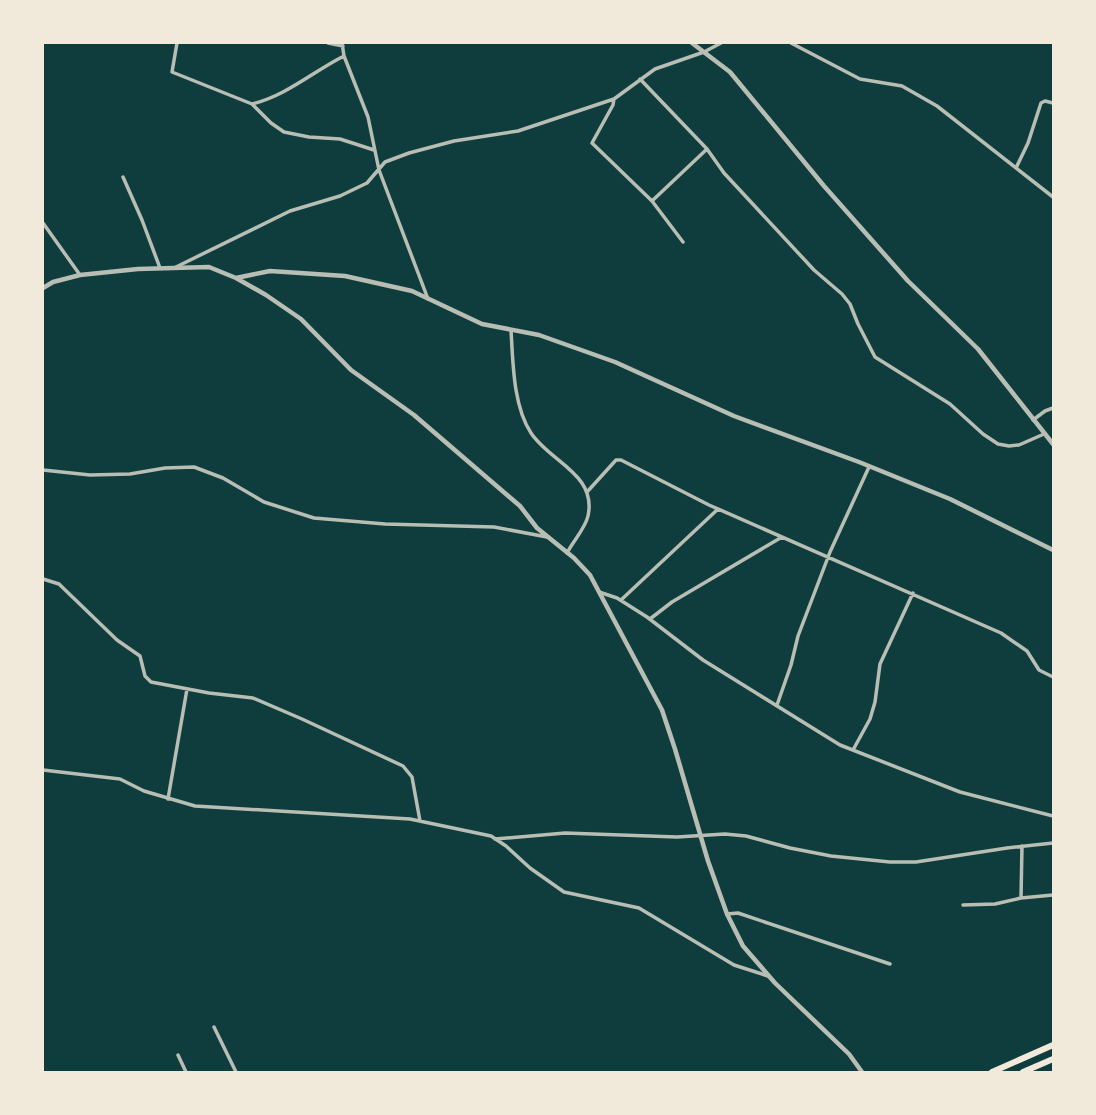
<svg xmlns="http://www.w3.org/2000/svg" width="1096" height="1115" viewBox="0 0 1096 1115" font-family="'Nunito Sans',sans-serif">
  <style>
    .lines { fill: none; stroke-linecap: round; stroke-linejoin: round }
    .minor { stroke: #b8beb3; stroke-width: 3.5 }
    .tertiary { stroke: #b8beb3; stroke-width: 4.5 }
    .trunk { stroke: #f1e9da; stroke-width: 6 }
  </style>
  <rect width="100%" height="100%" fill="#0f3d3e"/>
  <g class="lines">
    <path class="minor" d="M177 43 172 72 252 104 271 123 284 132 309 137 340 139 374 150
      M328 43 343 46
      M342 43 344 56 368 117 379 170 428 299
      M791 43 860 79 902 86 937 106 1053 197
      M640 79 707 149 724 173 814 270 842 294 850 304 858 324 875 357 950 404 983 434 998 444 1009 446 1019 445 1044 434
      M614 99 613 105 592 143 652 201 683 242
      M252 104C286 96 314 71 344 56
      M1016 168 1028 143 1041 103 1045 101 1053 103
      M123 177 142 220 160 268
      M652 201 707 149
      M43 223 80 275
      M176 267 290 211 340 196 367 183 385 162 409 153 454 141 518 131 614 99 655 69 704 52 721 43
      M511 330C513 362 513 406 531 433 550 462 597 474 588 516 585 529 573 541 567 553
      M1033 420 1045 411 1053 408
      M43 470 90 475 130 474 165 468 194 467 223 478 264 502 314 518 385 524 494 527 547 537
      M587 492 616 460H621L709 505 1001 633 1027 651 1039 670 1053 677
      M43 579 59 584 117 640 140 656 145 676 151 682 209 693 253 698 302 719 403 766 412 777 420 821
      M599 592 617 598 647 617 703 660 840 745 960 792 1053 816
      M621 600 718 509
      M650 619 672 602 782 537
      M777 705 791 665 798 636 830 552 869 467
      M853 750 870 719 875 702 880 664 913 593
      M43 770 120 779 144 791 195 806 410 819 491 836 506 846 530 868 564 892 639 908 734 965 768 976
      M168 799 187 689
      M495 839 565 833 677 837 725 834 746 836 790 848 831 856 890 862H916L1007 848 1053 843
      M1021 898 1022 846
      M963 905 995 904 1021 898 1053 895
      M727 914 738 913 890 964
      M214 1027 236 1072
      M178 1055 186 1072"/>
    <path class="tertiary" d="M692 43 730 72 824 186 908 281 978 349 1053 444
      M236 278 270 271 345 276 412 291 482 324 539 335 615 362 734 416 859 462 950 499 1053 550
      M43 288 53 282 80 275 138 269 209 267 236 278 266 295 301 319 351 370 414 415 520 506 537 528 574 558 590 575 662 710 675 749 708 861 727 914 743 946 775 983 849 1054 862 1072"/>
    <path class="trunk" d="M992 1072 1053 1045
      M1023 1072 1053 1059"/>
  </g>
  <rect width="1096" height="1115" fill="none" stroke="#f1e9da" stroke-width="88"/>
</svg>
